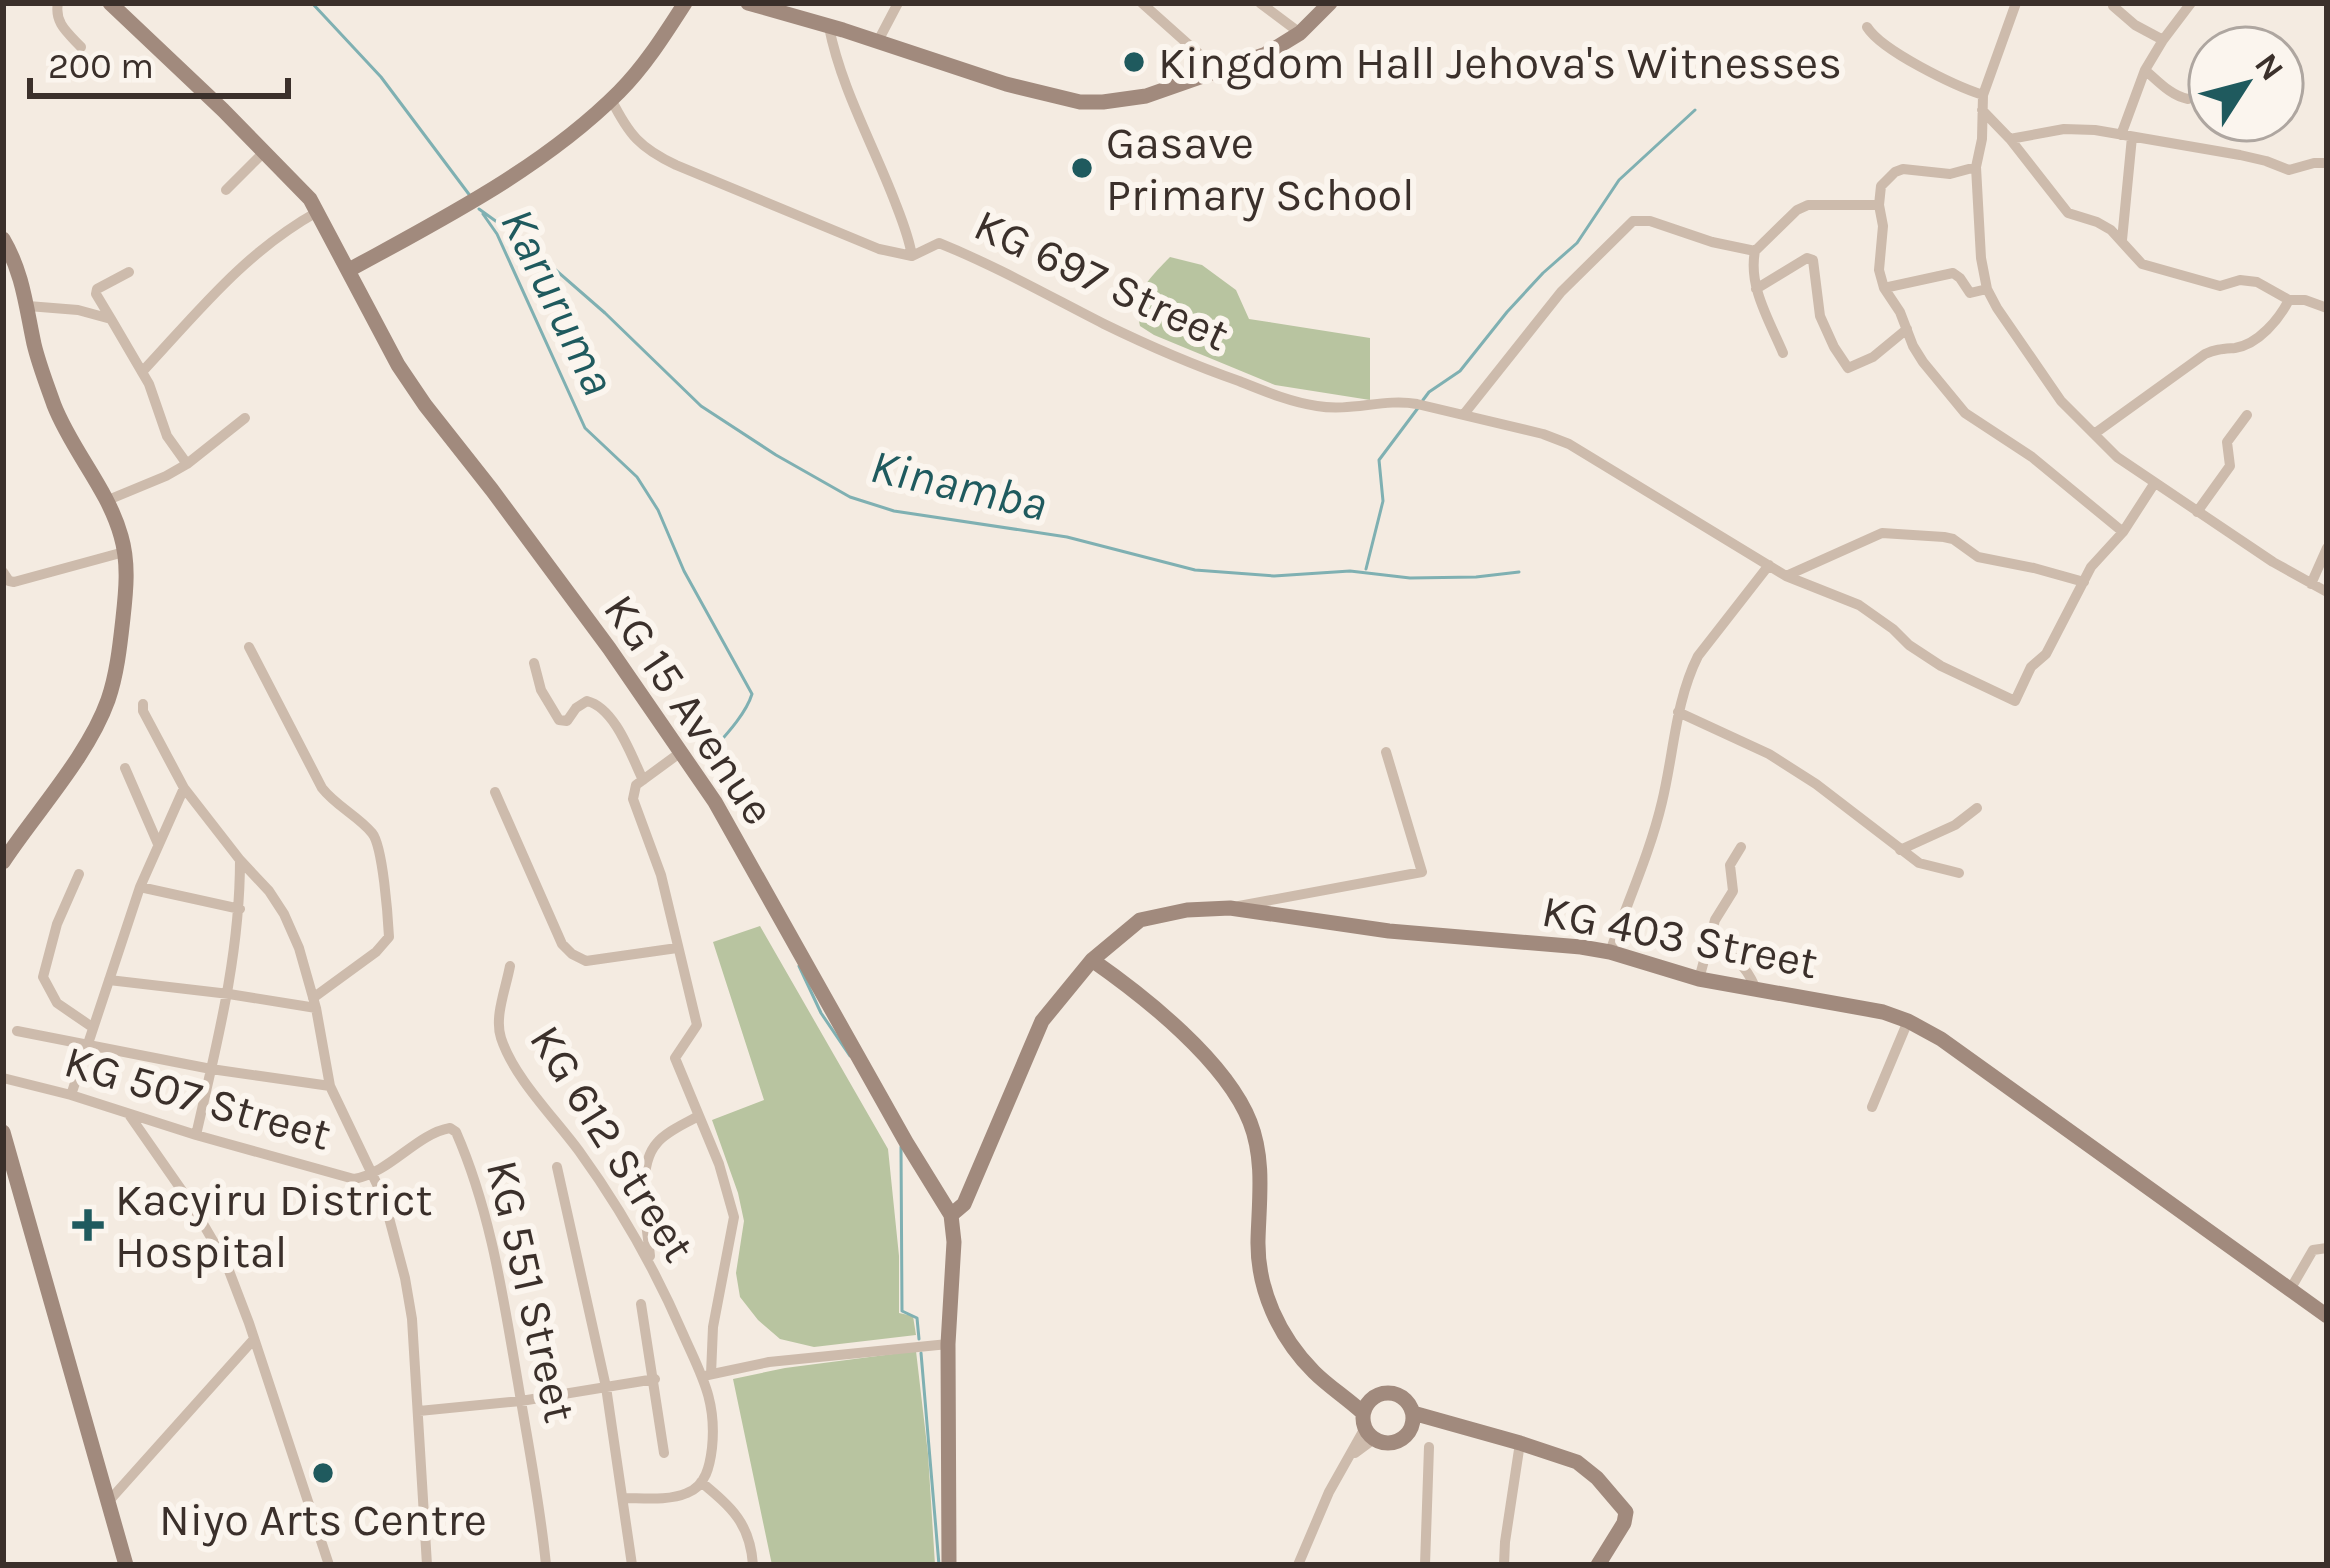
<svg xmlns="http://www.w3.org/2000/svg" width="2330" height="1568" viewBox="0 0 2330 1568" font-family="Karla,sans-serif">
  <style>
    .green { fill: #b8c4a0 }
    .lines { fill: none; stroke-linecap: round; stroke-linejoin: round }
    .stream { stroke: #7fb0b2; stroke-width: 3 }
    .street { stroke: #cdbbac; stroke-width: 10 }
    .secondary { stroke: #a18a7d; stroke-width: 15 }
    .poi-dot { fill: #1f5a5e; stroke: #fbf5ee; stroke-width: 4.5 }
    .labels { text-anchor: middle; stroke-width: 12; stroke-linejoin: round; paint-order: stroke }
    .poi-label { font-size: 45px; fill: #3b302b; stroke: #fbf5ee; text-anchor: start }
    .street-label { font-size: 45px; fill: #3b302b; stroke: #fbf5ee }
    .water-label { font-size: 48px; font-style: italic; fill: #1f5a5e; stroke: #fbf5ee }
  </style>
  <rect width="100%" height="100%" fill="#f4ebe1"/>
  <path class="green" d="M1170 257 1202 265 1236 290 1249 319 1370 338V400L1275 385 1154 335 1140 326C1132 293 1149 279 1170 257Z
    M760 926 888 1149 899 1256V1313L913 1316 916 1335 814 1347 780 1339 758 1320 740 1297 736 1273 744 1221 738 1193 712 1120 764 1100 713 942Z
    M916 1351 928 1454 935 1565H772L733 1379 785 1368Z"/>
  <g class="lines">
    <path class="stream" d="M312 3 381 77 471 197
      M479 209 519 238 605 313 701 406 776 455 850 497 894 511 1067 537 1195 570 1274 576 1350 571 1410 578 1476 577 1519 572
      M483 214 497 234 585 428 637 477 658 510 684 571 752 694C745 717 719 742 703 761
      M1423 400 1429 392 1460 371 1507 312 1543 273 1577 243 1619 180 1695 110
      M1366 569 1383 501 1379 460 1418 408
      M799 966 821 1013 850 1056
      M901 1147 902 1311 917 1318 919 1339
      M921 1353 939 1565"/>
    <path class="street" d="M58 3C54 23 68 33 81 47
      M1142 3 1217 70
      M1260 3 1300 33
      M2016 3 1983 95 1982 139 1976 167 1981 258 1987 289 1997 308 2061 401 2117 457 2273 562 2327 592
      M2113 6 2135 25 2163 40
      M829 27C841 88 873 144 895 202 902 220 909 237 912 256
      M1867 27C1882 51 1955 86 1983 95
      M877 43 898 3
      M2145 70C2158 81 2171 96 2188 99
      M611 99C629 135 640 148 676 165L879 249 912 256 939 243C996 266 1049 296 1104 324 1147 345 1193 365 1239 381 1264 391 1290 402 1317 406 1351 412 1384 398 1417 404L1543 434 1569 444 1786 576 1859 605 1893 629 1909 645 1941 666 2015 701 2031 667 2046 654 2091 567 2123 532 2154 484
      M1982 110 2010 139 2068 213 2097 222 2111 230 2142 264 2220 286 2240 280 2257 282 2289 300H2305L2327 308
      M2121 135 2145 70 2163 40 2191 3
      M2010 139 2064 129 2095 130 2240 155 2266 161 2289 170 2314 163H2327
      M1976 167 1950 174 1903 169 1895 172 1881 186 1879 205 1883 226 1879 270 1884 288 1900 312 1913 346 1923 362 1965 413 2032 457 2123 532
      M226 190 265 151
      M2122 240 2132 137
      M1884 288 1953 273 1960 278 1970 293 1987 289
      M1756 289 1807 258 1813 260 1820 316 1834 347 1848 368 1873 357 1907 329
      M28 306 78 310 111 319 149 384 167 436 187 464
      M111 319 96 294 97 289 129 272
      M1783 353C1769 320 1748 286 1755 251L1797 210 1808 205H1879
      M142 372C198 312 244 253 317 212
      M1464 414 1561 292 1633 221H1650L1712 242 1755 251
      M2094 434 2205 354C2216 349 2223 349 2235 348 2259 344 2279 319 2289 300
      M108 500 166 476 187 464 245 418
      M2197 512 2230 466 2227 442 2247 415
      M3 572 9 581 14 582 124 552
      M1786 576 1882 533 1944 537 1953 539 1978 557 2034 568 2084 582
      M2311 584 2327 548
      M249 647 322 788C336 806 358 816 372 833 383 846 388 918 389 937L376 952 313 998
      M534 663 541 690 559 720 567 721 576 708 587 701C615 708 631 755 643 780
      M143 704V711L184 788 240 860 269 891 284 914 299 948 316 1008 330 1086 384 1199 405 1278 412 1319 427 1565
      M1678 712 1769 754 1816 784 1919 863 1959 873
      M681 752 636 785 633 799 661 875 697 1025 675 1058 719 1164 734 1217 713 1327 711 1374
      M125 768 158 844
      M495 792 562 944 572 954 586 961 677 948
      M1900 850 1955 825 1977 808
      M79 874 57 924 43 977 57 1003 92 1027
      M140 887 240 909
      M1239 906 1422 872 1386 752
      M1709 940C1730 952 1746 965 1755 987
      M1610 952C1627 903 1650 853 1662 802 1674 753 1675 702 1698 656L1769 565
      M510 966C506 988 494 1017 501 1038 514 1078 554 1117 579 1151 621 1209 655 1269 683 1334 701 1375 717 1400 712 1448 710 1465 706 1486 687 1493 669 1501 643 1498 623 1498
      M1699 979 1715 920 1733 891 1730 865 1741 847
      M109 980 229 994 316 1008
      M17 1031 211 1069 330 1086
      M3 1078 71 1095 196 1135 354 1179C391 1172 416 1134 450 1128L456 1132C491 1212 503 1297 518 1383 528 1444 540 1503 546 1565
      M71 1095 140 887 184 788
      M1872 1107 1908 1021
      M130 1116 192 1205 226 1263 249 1323 329 1565
      M196 1135C217 1043 240 955 240 860
      M557 1167 606 1387 632 1565
      M650 1256C647 1226 635 1167 657 1143 667 1131 685 1124 698 1116
      M2291 1288 2313 1250 2327 1248
      M641 1304 664 1453
      M708 1375 769 1362 948 1344
      M419 1411 521 1401 655 1379
      M1355 1453 1374 1439
      M701 1482C732 1508 750 1523 753 1565
      M108 1502 254 1339
      M1298 1565 1329 1492 1365 1428
      M1425 1565 1429 1447
      M1504 1565 1505 1542 1520 1443"/>
    <path class="secondary" d="M110 3 223 110 310 199 398 365 425 405 492 490 609 648 715 802 906 1142 951 1215 954 1242 948 1344 949 1565
      M748 3 843 30 1006 84 1080 102H1103L1146 96 1266 54 1300 33 1330 3
      M3 239C23 273 26 307 34 344 39 365 47 385 54 405 72 451 108 489 121 536 129 563 126 591 123 618 120 645 117 674 108 700 88 756 36 812 3 862
      M349 270C442 219 543 168 619 92 645 66 665 34 685 3
      M1092 960C1145 997 1226 1061 1250 1122 1265 1160 1259 1201 1258 1240 1257 1289 1279 1337 1314 1372 1329 1387 1347 1398 1363 1413
      M3 1132 126 1565
      M951 1215 964 1204 1042 1021 1092 960 1140 920 1187 910 1230 908 1389 931 1581 947 1610 952 1699 979 1883 1012 1908 1021 1941 1039 2327 1316
      M1363 1418a25 25 0 1 1 50 0a25 25 0 1 1-50 0Z
      M1413 1413 1520 1443 1577 1462 1597 1478 1626 1512 1624 1523 1598 1565"/>
  </g>
  <g class="poi-dot">
    <circle cx="1134" cy="62" r="12"/>
    <circle cx="1082" cy="168" r="12"/>
    <path d="M82 1207h12v12h12v12h-12v12h-12v-12h-12v-12h12z"/>
    <circle cx="323" cy="1473" r="12"/>
  </g>
  <g class="labels">
    <g class="poi-label">
      <text x="1158" y="78">Kingdom Hall Jehova's Witnesses</text>
      <text x="1106" y="158">Gasave<tspan x="1106" dy="52">Primary School</tspan></text>
      <text x="115" y="1215">Kacyiru District<tspan x="115" dy="52">Hospital</tspan></text>
      <text x="323" y="1535" text-anchor="middle">Niyo Arts Centre</text>
    </g>
    <g class="street-label">
      <text transform="translate(1102 279) rotate(25)" y="16">KG 697 Street</text>
      <text transform="translate(690 709) rotate(56)" y="16">KG 15 Avenue</text>
      <text transform="translate(1680 936) rotate(11)" y="16">KG 403 Street</text>
      <text transform="translate(198 1097) rotate(16)" y="16">KG 507 Street</text>
      <text transform="translate(613 1143) rotate(58)" y="16">KG 612 Street</text>
      <text transform="translate(532 1291) rotate(77)" y="16">KG 551 Street</text>
    </g>
    <g class="water-label">
      <text transform="translate(559 301) rotate(64)" y="17">Karuruma</text>
      <text transform="translate(959 484) rotate(13)" y="17">Kinamba</text>
    </g>
  </g>
  <rect width="2330" height="1568" fill="none" stroke="#3b302b" stroke-width="12"/>
  <g transform="translate(2246 84) rotate(54)"><circle r="57" fill="#fbf5ee" stroke="#aea6a0" stroke-width="3"/>
  <path d="M0-9L21 45L0 30L-21 45Z" fill="#1f5a5e"/>
  <text y="-18" font-size="33" font-weight="bold" text-anchor="middle" fill="#3b302b">N</text>
  </g>
  <path d="M30 78v18h258v-18" fill="none" stroke="#3b302b" stroke-width="6"/>
  <text x="48" y="78" font-size="36" fill="#3b302b" stroke="#fbf5ee" stroke-width="9" paint-order="stroke">200 m</text>
</svg>
